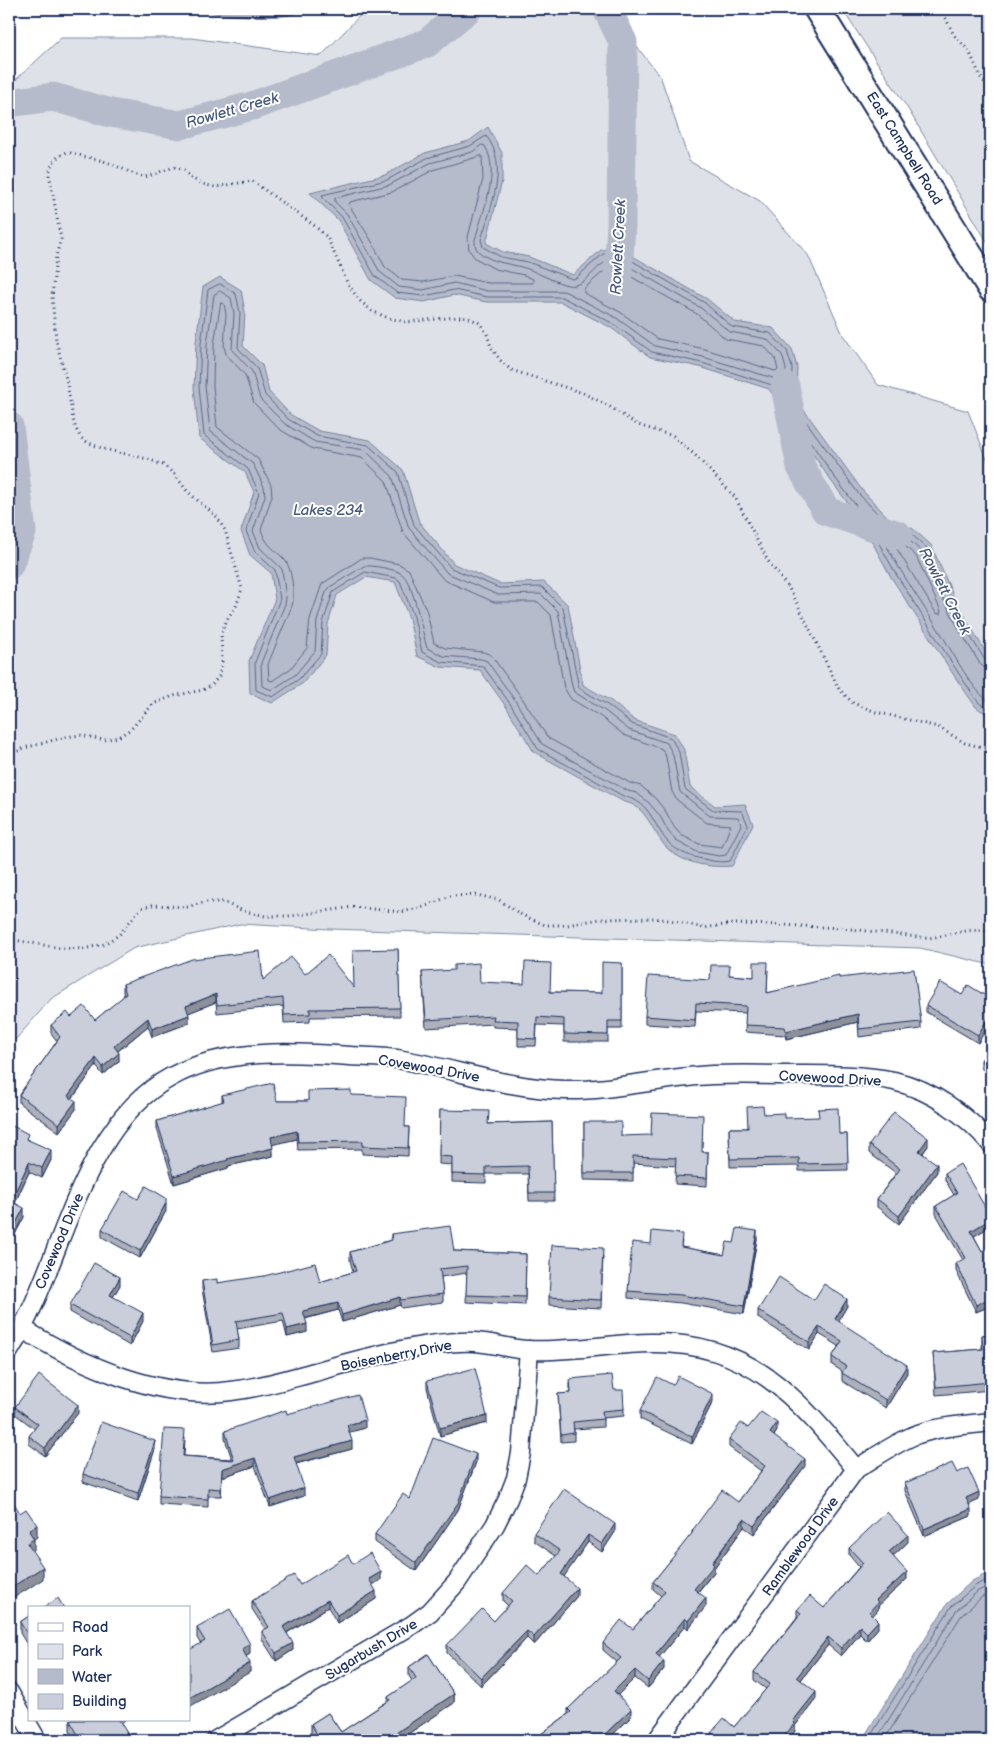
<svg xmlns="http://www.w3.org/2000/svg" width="1000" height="1749" viewBox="0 0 1000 1749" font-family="'Balsamiq Sans',sans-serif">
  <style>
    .green { fill: #dee1e7; stroke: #7c88a2 }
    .water { fill: #b5bbca; stroke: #77839f }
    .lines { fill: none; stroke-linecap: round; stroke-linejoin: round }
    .shore { stroke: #596789; stroke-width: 1 }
    .river { stroke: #b5bbca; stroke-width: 29 }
    .street-casing { stroke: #1b2f5e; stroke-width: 21 }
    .secondary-casing { stroke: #1b2f5e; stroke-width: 29 }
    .path { stroke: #1b2f5e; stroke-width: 3; stroke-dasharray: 1 4; stroke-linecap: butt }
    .street { stroke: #fff; stroke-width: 18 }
    .secondary { stroke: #fff; stroke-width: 25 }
    .wall { fill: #aeb1bb; stroke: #1b2f5e }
    .shaded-wall { fill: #8d9099; stroke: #1b2f5e }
    .building { fill: #caceda; stroke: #1b2f5e }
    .labels { text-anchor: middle; stroke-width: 4; stroke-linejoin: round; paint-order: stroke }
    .street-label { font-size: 14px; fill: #1b2f5e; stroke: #fff }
    .water-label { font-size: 15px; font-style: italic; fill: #49597e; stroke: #fff }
  </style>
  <rect width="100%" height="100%" fill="#fff"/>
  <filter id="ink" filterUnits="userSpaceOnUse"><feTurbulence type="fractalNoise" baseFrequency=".02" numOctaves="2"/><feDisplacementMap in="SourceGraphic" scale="10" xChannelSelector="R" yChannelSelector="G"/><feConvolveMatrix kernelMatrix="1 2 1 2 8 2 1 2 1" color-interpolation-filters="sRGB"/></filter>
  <g filter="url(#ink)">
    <path class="green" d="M366 9H608L661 78 689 161 760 201 808 255 843 335 878 385 968 411 991 469V965L920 948 330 929 240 924 134 948 51 999 9 1047V86L61 38H192L321 56Z
      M842 9H991V248L908 109Z"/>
    <path class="water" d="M179 9H305C286 25 205 11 179 9Z
      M488 127 502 153V181L486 243 503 252 529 257 573 275 601 250 617 247 707 299 735 322 773 328 792 349 797 367 796 392 804 410 862 490 897 527 912 528 931 545 953 595 969 624 991 661V717L976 707 955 677 891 577 859 518 829 478 769 389 700 367 650 357 610 327 561 302H486L454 295 424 302 395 298 371 280 338 220 310 193 385 175 425 153 469 141Z
      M220 277 241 290 245 312 243 346 262 365 269 392 291 415 319 431 370 440 403 470 419 522 454 564 500 584 544 582 568 605 583 685 611 701 634 720 675 734 684 750 690 787 715 806 745 804 753 824 732 866C711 868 683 864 667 848 652 833 647 805 624 802L534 752 507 708 480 670 440 667 417 656 409 618 395 582 366 577 337 595 328 624 326 655 303 683 272 703 250 693 249 661 275 599 271 573 250 555 241 531 254 492 245 472 199 438 194 387 196 343 203 287Z
      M986 1574H991V1740H862L947 1604 972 1581Z"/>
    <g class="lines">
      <path class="shore" d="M228 9 282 12 293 9
        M482 145 485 146C501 174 482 212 475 240 475 244 475 248 478 251 492 264 511 263 528 269 539 273 565 288 575 285 591 282 597 260 616 259L701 308 730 332 767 339 782 355 786 369 784 385 781 386 773 378 703 357 655 346 615 317 564 291H487L454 283 423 290 399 287 380 272 347 214 335 202V198L389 185 430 163 472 152Z
        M482 156 483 179 468 237 469 250 475 258 495 269 524 275 533 279V283H488L454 276 423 282 402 280 385 267 371 240 349 205 350 202 392 192 433 170Z
        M609 267H614L697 314 726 339 764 346 775 358 778 370 775 371 705 349 658 339 620 312 584 293V289Z
        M220 284 236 294 240 313 238 348 257 368 265 395 288 419 317 436 368 445 398 472 414 525 451 568 499 588 542 587 563 608 579 688 609 706 632 724 671 738 679 752 685 789 713 810 742 811 748 825 730 861C720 863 712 861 703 859 692 857 680 853 671 845 654 830 652 801 625 797L538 749 511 705 483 666 441 662 422 652 414 617 400 581 396 578 365 572 333 592 323 623 321 654 299 679 273 697 256 690 255 662 280 599 275 570 255 552 246 531 259 493 248 469 204 435 199 387 201 344 208 290Z
        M220 291 231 298 234 313 232 350 252 371 260 399 285 424 315 442 365 450 392 476 409 528 447 573 498 595 541 594 558 611 572 686 574 692 605 711 629 730 667 743 673 755 680 792 710 816 738 817 741 825 726 855 719 856 697 852 676 841 668 831 660 816 649 803 637 793 628 791 542 744 516 702 487 661 481 659 443 656 427 648C422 632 414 584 402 574 396 569 371 565 364 566L330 587 326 592 317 621 315 651 295 675 272 690 262 686 261 663 285 604 286 598 282 569 260 548 253 531 265 496 264 487 253 464 210 431 205 386 207 344 214 295Z
        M221 303 224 304 226 314 224 347 226 354 245 375 254 403 279 429 313 449 362 458 386 481 403 532 444 580 494 602H538L551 615 564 688 571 699 601 717 624 735 662 749 666 757 672 792 677 800 707 823 731 825 722 847 699 844 681 835 674 827 666 812 655 798 641 786 630 783 548 738 522 698 491 655 483 652 445 648 434 643 427 612 409 570 399 564 370 558H362L322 584 310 619 307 648 290 669 272 681 269 680 268 664 292 606C295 596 292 568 285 560 274 548 268 548 261 530L272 496 271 485 258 459 217 427 213 386 214 345Z
        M898 546H905L916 556 941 611 940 614 936 613 897 549Z
        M991 662 985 660 964 626 938 574 927 548 910 533 894 531 858 493 800 413 791 393 792 368 787 351 770 333 732 327 705 303 617 252 603 254 576 278 572 279 528 262 501 257 483 247 481 240C490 209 510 164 486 136L470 146 427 158 387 180 322 195 323 198 342 217 375 276 397 293 424 296 454 290 487 297H562L612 323 652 352 702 363 772 385 833 475 863 515 896 574 959 674 979 703 991 711
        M991 669 985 668 980 664 959 629 932 577 922 552 908 539 893 537 882 527H879L878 530C897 567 920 601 942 635 954 655 973 692 991 703
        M868 1740 951 1607 975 1586 987 1579 991 1578
        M876 1740 956 1611 978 1591 991 1585
        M884 1740 961 1616 982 1597 991 1592"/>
      <path class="river" d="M607 9 623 42 621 225 617 288
        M9 103 53 97 111 113 180 125 252 106 427 43 468 9
        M785 386 801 467 826 511 898 535
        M9 426 22 532 9 565"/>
      <g class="street-casing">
        <path id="street" d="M23 1329C81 1365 162 1401 231 1391 260 1388 288 1379 315 1372 353 1361 391 1351 430 1345 444 1343 460 1341 475 1342 493 1343 510 1349 528 1350 542 1351 556 1350 569 1349 596 1348 623 1343 650 1343 750 1341 798 1398 856 1469
          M9 1351C62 1269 78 1127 171 1077 223 1048 293 1052 350 1056 366 1057 382 1057 397 1059 453 1068 508 1089 565 1090 607 1091 647 1081 688 1077 721 1073 755 1075 788 1075 823 1075 860 1074 894 1081 932 1090 967 1115 991 1144
          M9 1692 37 1740
          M216 1740 412 1625 430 1612 457 1582 495 1525 508 1499 516 1478 521 1453 529 1350
          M657 1740 856 1469C876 1457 896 1442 918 1434 942 1426 966 1425 991 1422"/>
      </g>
      <g class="secondary-casing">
        <path id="secondary" d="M817 9 991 289"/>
      </g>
      <path class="path" d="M941 9 954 35 969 51 982 80 991 89
        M9 756 24 748 66 737 80 735 104 740 118 737 131 729 153 704 173 696 203 690 212 685 219 676 222 662 221 633 228 618 236 606 242 589 225 530 216 516 188 492 174 474 163 465 148 459 104 449 89 443 81 438 76 429 73 419 67 383 56 340 52 297 56 256 61 239 49 173 52 164 58 157 67 152 107 162 139 176 145 177 174 167 184 170 191 178 202 184 215 187 252 181 315 226 327 237 348 284 359 300 372 311 388 318 407 322 458 317 469 318 480 323 487 334 491 347 500 360 511 370 583 393 607 405 638 425 673 436 695 455 735 497 768 561 792 593 839 689 853 703 876 712 938 727 965 743 977 746 991 748
        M9 939 60 948 84 949 104 944 119 935 141 908 152 905 187 907 206 902H223L241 910 265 916H291L353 907 402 912 424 907 450 896 477 895 499 900 522 915 545 925H567L600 919 654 918 675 921 703 928 731 924 781 925 842 928 926 938C948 937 968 926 991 932"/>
      <use href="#street" class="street"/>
      <use href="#secondary" class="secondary"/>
    </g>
    <path class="wall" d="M398 949 400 1016 310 1017V1022L284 1023 283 1006 217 1013 216 1002 188 1013 189 1023 152 1037 148 1026 118 1051 119 1061 103 1075 96 1066 72 1099 76 1109 59 1132 19 1103V1095L57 1041 51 1033V1025L71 1017 95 1020 124 996 123 992V984L263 980 305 974 354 988Z
      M622 963V1029H608V1042H564V1026L537 1025 536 1046H518V1028L493 1027V1024L426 1028 422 972 480 982 551 992 602 993Z
      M768 970 767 993 839 978 921 1022V1029L859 1037 858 1022 786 1039 785 1035 745 1032 746 1013 696 1011 695 1027 645 1024V1016L710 980 729 975 754 977Z
      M962 995 991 999 978 1043 926 1012V1005Z
      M991 1048V1076L981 1068V1060Z
      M222 1095 277 1101H308L351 1095 405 1127H409L408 1156 362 1154V1149L298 1150 297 1139 272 1144 273 1156 228 1166V1168L174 1184 157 1129V1121L222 1102Z
      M440 1110 488 1124 552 1122 554 1201H529L528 1174H486V1183L452 1182V1165L439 1164Z
      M764 1114 784 1118 839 1134H847L848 1170 799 1171V1166L730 1167 729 1128H747Z
      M584 1122 621 1136 703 1152H708L707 1186 675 1184 676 1166 633 1163V1181L584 1180Z
      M9 1124 28 1140 51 1160 42 1178 29 1172 15 1203 24 1217 9 1246Z
      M869 1145 928 1146 923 1153 937 1172 899 1224 877 1207V1199L896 1173 869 1153Z
      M945 1173 991 1226 974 1236 982 1251 991 1247V1308L990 1306 976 1312 956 1271V1263L963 1260 936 1214V1206L954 1195 945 1180Z
      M138 1199 166 1211 140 1258 102 1237V1229Z
      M391 1234 454 1251 526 1254 525 1305 466 1302 467 1273 441 1277 443 1294V1302L401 1308 400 1305 342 1322 338 1310 305 1319 307 1332 287 1337 283 1321 237 1329 239 1340V1348L213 1352 202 1289V1281L217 1283 320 1282 353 1272 350 1260V1252L391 1240Z
      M757 1239 744 1314 681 1303 628 1298V1291L651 1244 682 1241 681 1247 724 1255 734 1243Z
      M603 1256 601 1308 549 1305V1297Z
      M120 1285 113 1297 143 1321 130 1346 70 1312V1305Z
      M814 1300 847 1306 838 1321 907 1373 886 1408 842 1381V1371L832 1365V1357L839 1346 819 1334 809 1350 758 1318V1310Z
      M991 1334V1390L936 1395 933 1353 982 1349V1335Z
      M570 1379 614 1390 624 1409V1416L603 1418V1427L574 1429V1441L561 1442 558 1394 570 1393Z
      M427 1381 487 1423 440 1436 427 1388Z
      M673 1385 713 1401 692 1444 640 1419V1411Z
      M15 1407 78 1413 45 1456 29 1444V1436L35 1429 15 1414Z
      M287 1414 365 1428 349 1432 352 1449 296 1464 304 1496 270 1507 255 1466 222 1477 221 1496H208V1507L159 1504V1496L185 1438 184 1456 232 1459 225 1439V1431Z
      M748 1428 777 1431 774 1436 805 1466 754 1534 744 1527 714 1568V1572L698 1592 706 1606 688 1629 685 1626 659 1657 664 1669 648 1688 635 1678 618 1695 631 1717 607 1740H533L568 1714V1709L617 1662 603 1650V1643L633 1629 661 1596 653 1589V1582L692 1534V1531L738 1502 761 1471 729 1447V1439Z
      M155 1449 138 1501 83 1482V1474Z
      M476 1462 458 1510 416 1571 375 1542V1534L410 1499Z
      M957 1473 979 1500 969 1504 971 1516 924 1536 905 1491V1483Z
      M615 1532 602 1552 588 1542 564 1576 577 1596 534 1645 527 1638 481 1686 447 1653V1645L494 1621 508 1606 503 1601V1593L539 1576 556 1556 534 1541V1533Z
      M908 1542 893 1556 907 1579 878 1606V1610L872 1615 878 1628 867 1641 860 1634 841 1656 828 1645 801 1680 816 1699 795 1726V1731L787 1740H711V1733L734 1727 766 1689 754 1680V1672L797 1617V1610L824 1608 859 1567 849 1555V1548Z
      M353 1564 381 1580 372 1585 376 1599 337 1623 328 1607 287 1633 293 1650 276 1661 262 1639V1631L265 1629 252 1609V1601L300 1585Z
      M29 1616V1648L20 1633V1622Z
      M197 1628 250 1654 246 1656 250 1672 200 1643 197 1638Z
      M428 1654 454 1694V1703L399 1740H310L314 1738 311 1734V1724L328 1713 341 1732 388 1701V1697L412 1681 409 1676V1667Z
      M72 1720H125L121 1723 127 1740H75L70 1731V1721Z"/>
    <path class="shaded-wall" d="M216 994V1002L186 1014V1006Z
      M991 1013V1021L978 1043V1035Z
      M858 1014V1022L786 1039V1031Z
      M189 1015V1023L152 1037V1029Z
      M148 1018V1026L114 1054V1046Z
      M119 1053V1061L103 1075V1067Z
      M96 1058V1066L68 1104V1096Z
      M76 1101V1109L59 1132V1124Z
      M297 1131V1139L271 1145V1137Z
      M928 1138V1146L919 1158V1151Z
      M273 1148V1156L228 1166V1168L174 1184V1176L227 1159Z
      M51 1150V1160L42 1178V1168Z
      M29 1162V1172L11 1211V1201Z
      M937 1164V1172L899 1224V1216Z
      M166 1203V1211L140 1258V1251Z
      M24 1208V1217L9 1246V1236Z
      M991 1219V1226L971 1238V1231Z
      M757 1231V1239L744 1314V1306Z
      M120 1277V1285L110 1302V1295Z
      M400 1297V1305L342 1322V1315Z
      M990 1298V1306L976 1312V1305Z
      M847 1299V1306L835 1327V1319Z
      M338 1303V1310L303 1319V1311Z
      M143 1313V1321L130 1346V1338Z
      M307 1324V1332L287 1337V1329Z
      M819 1327V1334L809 1350V1342Z
      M907 1365V1373L886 1408V1400Z
      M713 1394V1401L692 1444V1437Z
      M78 1405V1413L45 1456V1448Z
      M487 1416V1423L440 1436V1428Z
      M365 1420V1428L347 1433V1425Z
      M777 1423V1431L770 1441V1433Z
      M155 1441V1449L138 1501V1493Z
      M352 1441V1449L294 1464V1457Z
      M476 1454V1462L458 1510 416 1571V1563Z
      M255 1458V1466L222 1477 221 1496 222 1469Z
      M805 1459V1466L754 1534V1526Z
      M304 1488V1496L270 1507V1500Z
      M979 1492V1500L966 1506V1498Z
      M971 1509V1516L924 1536V1529Z
      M744 1519V1527L714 1568V1572L694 1596V1589Z
      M615 1524V1532L602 1552V1544Z
      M37 1525V1537L34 1539V1550L27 1554 29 1531Z
      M588 1535V1542L561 1581V1574Z
      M908 1535V1542L889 1560V1552Z
      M43 1567V1579L9 1601V1589Z
      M381 1572V1580L369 1587V1579Z
      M907 1572V1579L878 1606V1610L869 1620V1612L876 1600Z
      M577 1588V1596L534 1645V1637Z
      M376 1591V1599L337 1623V1615Z
      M706 1598V1606L688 1629V1621Z
      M328 1600V1607L283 1635V1627Z
      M685 1618V1626L656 1661V1654Z
      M878 1621V1628L867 1641V1633Z
      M860 1626V1634L841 1656V1648Z
      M527 1631V1638L481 1686V1678Z
      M828 1637V1645L797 1685V1677Z
      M293 1643V1650L276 1661V1653Z
      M250 1644V1654L242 1659V1649Z
      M664 1661V1669L648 1688V1681Z
      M250 1663V1672L189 1707V1698Z
      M635 1670V1678L614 1699V1691Z
      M816 1692V1699L795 1726V1731L787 1740H781L793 1721Z
      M454 1694V1703L399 1740H390V1737Z
      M631 1709V1717L607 1740H599Z
      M83 1733V1740H79V1736Z
      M127 1733V1740H116Z
      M592 1735V1740H585Z"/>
    <path class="building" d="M398 949 400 1008 310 1009V1014L284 1015 283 998 217 1005 216 994 186 1006 189 1015 152 1029 148 1018 114 1046 119 1053 103 1067 96 1058 68 1096 76 1101 59 1124 19 1095 60 1037 51 1025 67 1012 71 1017 84 1006 95 1020 126 994 123 984 192 959 260 951 263 980 291 957 305 974 328 955 354 988 353 950Z
      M525 962 551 963 550 992 602 993V962L622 963V1021H608V1035L564 1034V1019L537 1017 536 1039 518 1038V1021L493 1020 494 1016 426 1020 422 972 454 970V965L479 963 480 982 524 984Z
      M754 962H768L767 993 839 976V978L914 969 921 1022 859 1029 858 1014 786 1031 785 1027 745 1025 746 1006 696 1003 695 1020 645 1016 648 976 710 980 711 965H730L729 975 754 977Z
      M940 982 962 995 968 985 991 999V1013L978 1035 926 1005Z
      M991 1048V1069L981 1060Z
      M273 1083 277 1101H308V1091L351 1090V1095L406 1097 405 1127H409L408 1148 362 1146 363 1141 298 1142 297 1131 271 1137 273 1148 227 1159 228 1160 174 1176 157 1121 224 1101 222 1095Z
      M763 1106 764 1114 784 1113V1118L819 1117 818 1109 838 1108 839 1134H847L848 1163 799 1164V1158L730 1159 729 1128H748L747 1107Z
      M440 1110 489 1111 488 1124 552 1122 554 1193H529L528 1166 486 1167V1175L452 1174V1157L439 1156Z
      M894 1112 928 1138 919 1151 937 1164 899 1216 877 1199 900 1169 869 1145Z
      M652 1113 703 1115 702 1152H708L707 1178 675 1176 676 1158 633 1156V1173H584V1122H621V1136L651 1135Z
      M9 1124 28 1134 26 1139 51 1150 42 1168 29 1162 11 1201 24 1208 9 1236Z
      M960 1164 991 1217V1219L971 1231 982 1251 991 1247V1300L990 1298 976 1305 956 1263 966 1258 936 1206 957 1193 945 1173Z
      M146 1186 166 1198V1203L140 1251 102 1229 124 1191 138 1199Z
      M450 1226 454 1251 526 1254 525 1297 466 1295 467 1266 440 1269 443 1294 401 1300 400 1297 342 1315 338 1303 303 1311 307 1324 287 1329 283 1313 236 1321 239 1340 213 1345 202 1281 217 1279V1283L264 1276 315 1263 320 1282 356 1271 350 1252 392 1240 391 1234Z
      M737 1228 757 1231 744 1306 681 1295 628 1291 632 1242 651 1244 652 1231 682 1234 681 1247 724 1255 727 1242 734 1243Z
      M552 1245 603 1248 601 1300 549 1297Z
      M94 1263 120 1277 110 1295 143 1313 130 1338 70 1305Z
      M779 1277 814 1300 824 1284 847 1299 835 1319 907 1365 886 1400 842 1373 846 1366 832 1357 842 1341 819 1327 809 1342 758 1310Z
      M991 1334V1382L936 1387 933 1353 983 1349 982 1335Z
      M475 1368 487 1416 440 1428 427 1381Z
      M39 1375 78 1405 45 1448 29 1436 38 1424 15 1407Z
      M612 1375 614 1390H623L624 1409 602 1411 603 1419 573 1422 574 1433 561 1435 558 1394 571 1393 570 1379Z
      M678 1376 713 1394 692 1437 640 1411 657 1377 673 1385Z
      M358 1395 365 1420 347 1425 352 1441 294 1457 304 1488 270 1500 255 1458 222 1469 221 1489 208 1488V1499L159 1496 164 1429 185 1430 183 1456 234 1460 225 1431 286 1410 287 1414Z
      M761 1412 777 1423 770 1433 805 1459 754 1526 744 1519 712 1563 714 1565 694 1589 706 1598 688 1621 685 1618 656 1654 664 1661 648 1681 635 1670 614 1691 631 1709 599 1740 592 1735 585 1740H533L571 1712 568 1709 621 1658 603 1643 621 1620 633 1629 665 1591 653 1582 693 1532 692 1531 722 1490 738 1502 765 1466 729 1439 741 1423 748 1428Z
      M101 1422 155 1441 138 1493 83 1474Z
      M433 1438 476 1454 458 1503 416 1563 375 1534 403 1494 410 1499Z
      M952 1463 957 1473 968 1468 979 1492 966 1498 971 1509 924 1529 905 1483Z
      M564 1489 615 1524 602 1544 588 1535 561 1574 577 1588 534 1637 527 1631 481 1678 447 1645 482 1609 494 1621 512 1601 503 1593 527 1565 539 1576 560 1551 534 1533Z
      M9 1495 20 1513 26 1509 37 1525 29 1531 34 1539 27 1543 43 1567 9 1589Z
      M887 1512 908 1535 889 1552 907 1572 876 1600 878 1602 869 1612 878 1621 867 1633 860 1626 841 1648 828 1637 797 1677 816 1692 793 1721 795 1723 781 1740H711L714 1736 711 1733 724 1718 734 1727 770 1684 754 1672 801 1613 797 1610 810 1596 824 1608 863 1563 849 1548Z
      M370 1553 381 1572 369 1579 376 1591 337 1615 328 1600 283 1627 293 1643 276 1653 262 1631 269 1627 252 1601 294 1575 300 1585 348 1555 353 1564Z
      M58 1598 64 1608H43Z
      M230 1609 250 1644 242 1649 250 1663 189 1698V1650L205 1641 197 1628Z
      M29 1616V1637L20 1622Z
      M428 1654 454 1694 390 1737 392 1740H310L318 1736 311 1724 328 1713 341 1732 390 1700 388 1697 416 1678 409 1667Z
      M72 1720H119L127 1733 116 1740H88L83 1733 79 1736 70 1721Z"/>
  </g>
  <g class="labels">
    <g class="street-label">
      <text transform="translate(905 148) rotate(58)" y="5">East Campbell Road</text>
      <text transform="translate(429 1068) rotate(10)" y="5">Covewood Drive</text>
      <text transform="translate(830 1078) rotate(3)" y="5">Covewood Drive</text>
      <text transform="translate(59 1241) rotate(-67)" y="5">Covewood Drive</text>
      <text transform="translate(396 1355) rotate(-11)" y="5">Boisenberry Drive</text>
      <text transform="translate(800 1546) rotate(-54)" y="5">Ramblewood Drive</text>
      <text transform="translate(371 1649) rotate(-31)" y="5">Sugarbush Drive</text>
    </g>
    <g class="water-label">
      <text transform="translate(232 110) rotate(-16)" y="5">Rowlett Creek</text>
      <text transform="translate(618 247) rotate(-87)" y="5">Rowlett Creek</text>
      <text x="328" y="515">Lakes 234</text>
      <text transform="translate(945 591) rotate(63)" y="5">Rowlett Creek</text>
    </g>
  </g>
  <rect width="1000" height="1749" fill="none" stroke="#fff" stroke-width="30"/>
  <rect x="15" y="15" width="970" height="1719" fill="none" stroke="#1b2f5e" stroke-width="2" filter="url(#ink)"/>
  <rect x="28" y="1606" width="162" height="115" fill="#ffffff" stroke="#a4acbf"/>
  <rect x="38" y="1623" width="25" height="8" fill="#ffffff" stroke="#a4acbf"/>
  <text x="72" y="1632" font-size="15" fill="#1b2f5e">Road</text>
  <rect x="38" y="1644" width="25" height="15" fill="#dee1e7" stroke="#a4acbf"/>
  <text x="72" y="1656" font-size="15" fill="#1b2f5e">Park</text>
  <rect x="38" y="1669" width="25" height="15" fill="#b5bbca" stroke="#a4acbf"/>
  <text x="72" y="1682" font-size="15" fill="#1b2f5e">Water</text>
  <rect x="38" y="1694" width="25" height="15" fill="#caceda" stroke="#a4acbf"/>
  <text x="72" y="1706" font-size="15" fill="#1b2f5e">Building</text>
</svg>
